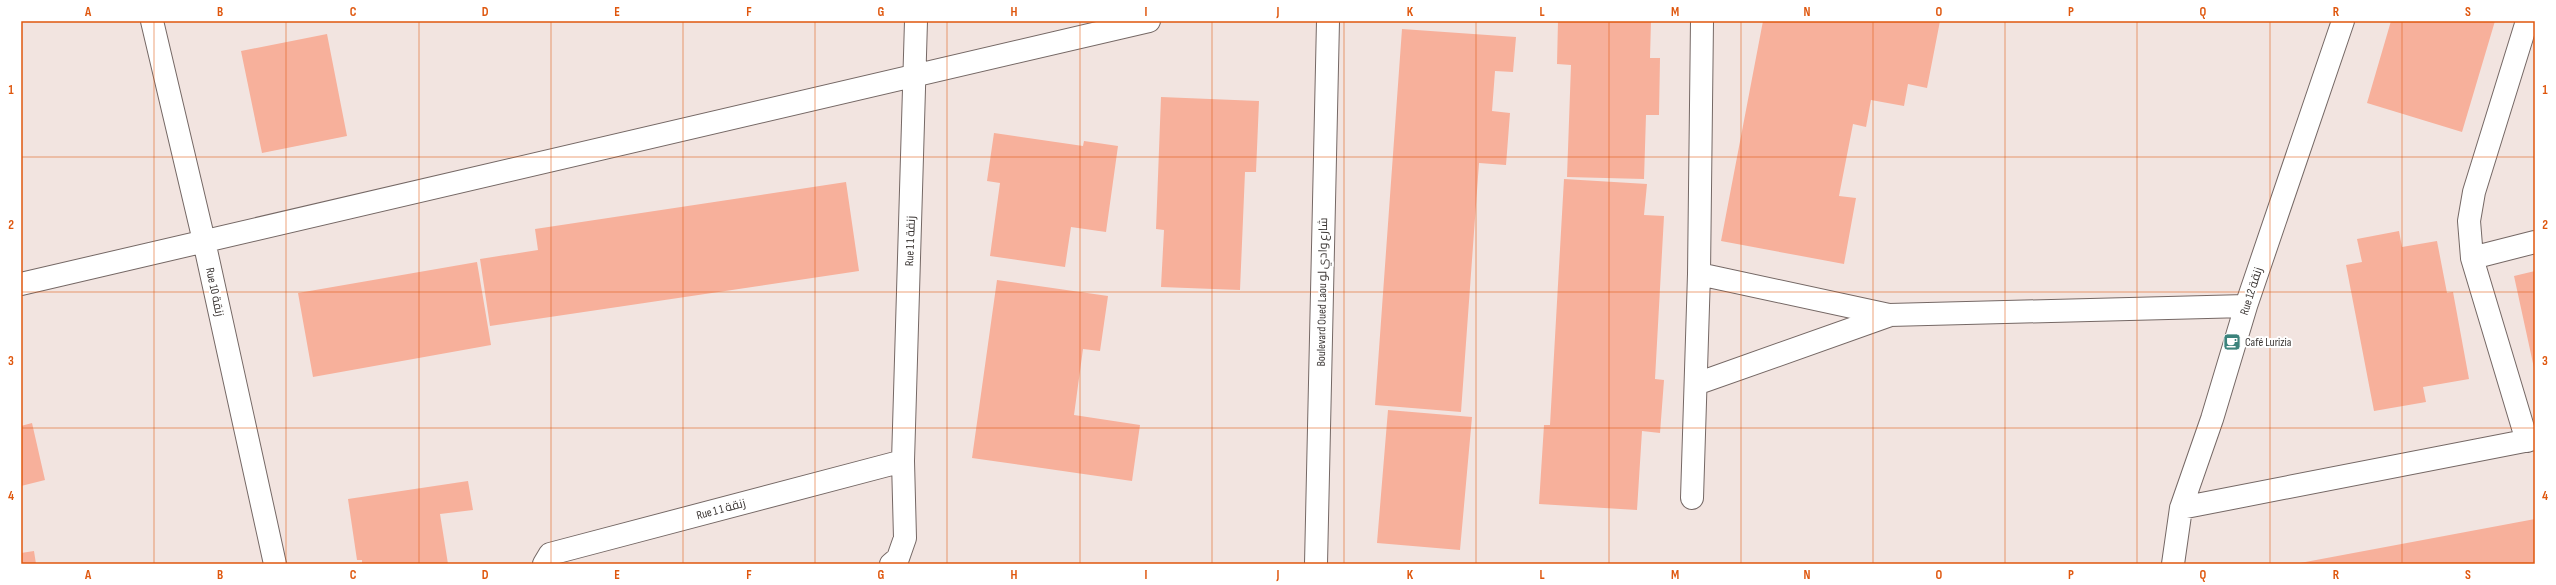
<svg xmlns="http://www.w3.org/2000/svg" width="2556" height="585" viewBox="0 0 2556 585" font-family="'Sofia Sans Condensed',Cairo,sans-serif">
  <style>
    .building { fill: #f7b09b }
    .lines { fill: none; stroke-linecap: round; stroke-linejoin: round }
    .minor-casing { stroke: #756865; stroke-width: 24 }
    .tertiary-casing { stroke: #756865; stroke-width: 24 }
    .minor { stroke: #fff; stroke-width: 22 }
    .tertiary { stroke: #fff; stroke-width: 22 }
    .grid { fill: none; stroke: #df570e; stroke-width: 1; stroke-opacity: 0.55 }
    .labels { text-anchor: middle; stroke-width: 4; stroke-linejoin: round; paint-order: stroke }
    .street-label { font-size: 12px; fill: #3b3634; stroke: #fff }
    .poi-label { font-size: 12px; fill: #3b3634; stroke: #fff; text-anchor: start }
    .neatline { fill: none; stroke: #df570e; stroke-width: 1.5 }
    .grid-label { font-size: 13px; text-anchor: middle; font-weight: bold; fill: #df570e }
  </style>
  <rect width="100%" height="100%" fill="#f2e4e0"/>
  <path class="building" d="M1558 21H1651L1650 58H1660L1659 115H1646L1644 179 1567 177 1571 65 1557 64Z
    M1763 21H1940L1927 88 1908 84 1904 106 1871 100 1866 127 1853 124 1839 196 1856 198 1844 264 1721 241Z
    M2391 21H2495L2462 132 2367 103Z
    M1402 29 1516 37 1513 72 1495 71 1492 111 1510 113 1506 165 1479 163 1461 412 1375 405Z
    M327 34 347 136 262 153 241 51Z
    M1161 97 1259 101 1256 172H1245L1240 290 1161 287 1164 230 1156 229Z
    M994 133 1083 146 1084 141 1118 146 1106 232 1071 227 1065 267 990 256 1000 183 987 181Z
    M1564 179 1647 184 1644 215 1664 216 1655 379 1664 380 1660 433 1642 431 1637 510 1539 504 1544 425H1550Z
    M846 182 859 271 490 326 480 259 538 250 535 229Z
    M2399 231 2402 247 2437 241 2447 293 2453 292 2469 379 2423 387 2426 402 2374 411 2346 265 2362 262 2357 239Z
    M477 262 491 345 313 377 298 293Z
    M2535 271V368H2534L2514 276Z
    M997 280 1108 296 1100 351 1083 349 1074 415 1140 425 1132 481 972 458Z
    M1388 410 1472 417 1460 550 1377 543Z
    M32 423 45 480 21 486V426Z
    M468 481 473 510 440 514 448 564H362V560H357L348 499Z
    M2535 519V564H2300V563Z
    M34 551 36 564H21V553Z"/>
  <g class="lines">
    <g class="minor-casing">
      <path id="minor" d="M152 21 204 241 275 564
        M2472 258 2535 242
        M1699 274 1889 315 2246 306
        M21 284 1149 21
        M1696 384 1888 316
        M2527 441 2472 258 2469 221 2474 192 2527 21
        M1692 498 1699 274 1702 21
        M2181 508 2535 439
        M544 564 550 554 903 461
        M891 564 898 558 905 538 903 461 916 21
        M2173 564 2181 508 2212 419 2246 306 2343 21"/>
    </g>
    <g class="tertiary-casing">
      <path id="tertiary" d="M1316 564 1328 21"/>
    </g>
    <use href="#minor" class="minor"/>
    <use href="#tertiary" class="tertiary"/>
  </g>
  <path class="grid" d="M154 21V564M286 21V564M419 21V564M551 21V564M683 21V564M815 21V564M947 21V564M1080 21V564M1212 21V564M1344 21V564M1476 21V564M1609 21V564M1741 21V564M1873 21V564M2005 21V564M2137 21V564M2270 21V564M2402 21V564M21 157H2535M21 292H2535M21 428H2535"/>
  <defs>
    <g id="cafe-square" transform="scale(0.9)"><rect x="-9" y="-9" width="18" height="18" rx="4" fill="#3c837c" stroke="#fff"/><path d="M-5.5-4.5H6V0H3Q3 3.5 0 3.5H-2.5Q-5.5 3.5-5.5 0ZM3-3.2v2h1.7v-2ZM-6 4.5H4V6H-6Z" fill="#fff"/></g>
  </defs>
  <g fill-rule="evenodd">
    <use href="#cafe-square" x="2232" y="342"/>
  </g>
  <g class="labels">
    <g class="street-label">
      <text transform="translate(910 241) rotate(-88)" y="4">Rue 1 زنقة 1</text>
      <text transform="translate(2251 291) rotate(-72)" y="4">Rue 12 زنقة</text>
      <text transform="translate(215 292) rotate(78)" y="4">Rue 10 زنقة</text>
      <text transform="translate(1322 292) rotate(-89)" y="4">Boulevard Oued Laou شارع وادي لو</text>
      <text transform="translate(721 509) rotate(-15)" y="4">Rue 1 زنقة 1</text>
    </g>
    <g class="poi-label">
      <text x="2245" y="346">Café Lurizia</text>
    </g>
  </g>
  <rect width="2556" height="585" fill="none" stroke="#ffffff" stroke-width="44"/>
  <rect x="22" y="22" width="2512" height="541" class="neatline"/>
  <g class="grid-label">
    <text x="88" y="16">A</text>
    <text x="220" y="16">B</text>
    <text x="353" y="16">C</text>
    <text x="485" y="16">D</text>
    <text x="617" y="16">E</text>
    <text x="749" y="16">F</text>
    <text x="881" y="16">G</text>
    <text x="1014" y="16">H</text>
    <text x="1146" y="16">I</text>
    <text x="1278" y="16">J</text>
    <text x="1410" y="16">K</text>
    <text x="1542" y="16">L</text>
    <text x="1675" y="16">M</text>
    <text x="1807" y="16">N</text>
    <text x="1939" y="16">O</text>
    <text x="2071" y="16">P</text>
    <text x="2203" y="16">Q</text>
    <text x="2336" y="16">R</text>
    <text x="2468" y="16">S</text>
    <text x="11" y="94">1</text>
    <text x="2545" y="94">1</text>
    <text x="11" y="229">2</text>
    <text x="2545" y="229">2</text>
    <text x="11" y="365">3</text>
    <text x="2545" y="365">3</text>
    <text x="11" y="500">4</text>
    <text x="2545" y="500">4</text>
    <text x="88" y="579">A</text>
    <text x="220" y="579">B</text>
    <text x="353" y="579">C</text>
    <text x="485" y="579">D</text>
    <text x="617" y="579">E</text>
    <text x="749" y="579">F</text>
    <text x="881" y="579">G</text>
    <text x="1014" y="579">H</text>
    <text x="1146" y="579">I</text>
    <text x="1278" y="579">J</text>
    <text x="1410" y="579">K</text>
    <text x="1542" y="579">L</text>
    <text x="1675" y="579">M</text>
    <text x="1807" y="579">N</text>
    <text x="1939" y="579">O</text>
    <text x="2071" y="579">P</text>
    <text x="2203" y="579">Q</text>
    <text x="2336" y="579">R</text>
    <text x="2468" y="579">S</text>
  </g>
</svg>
